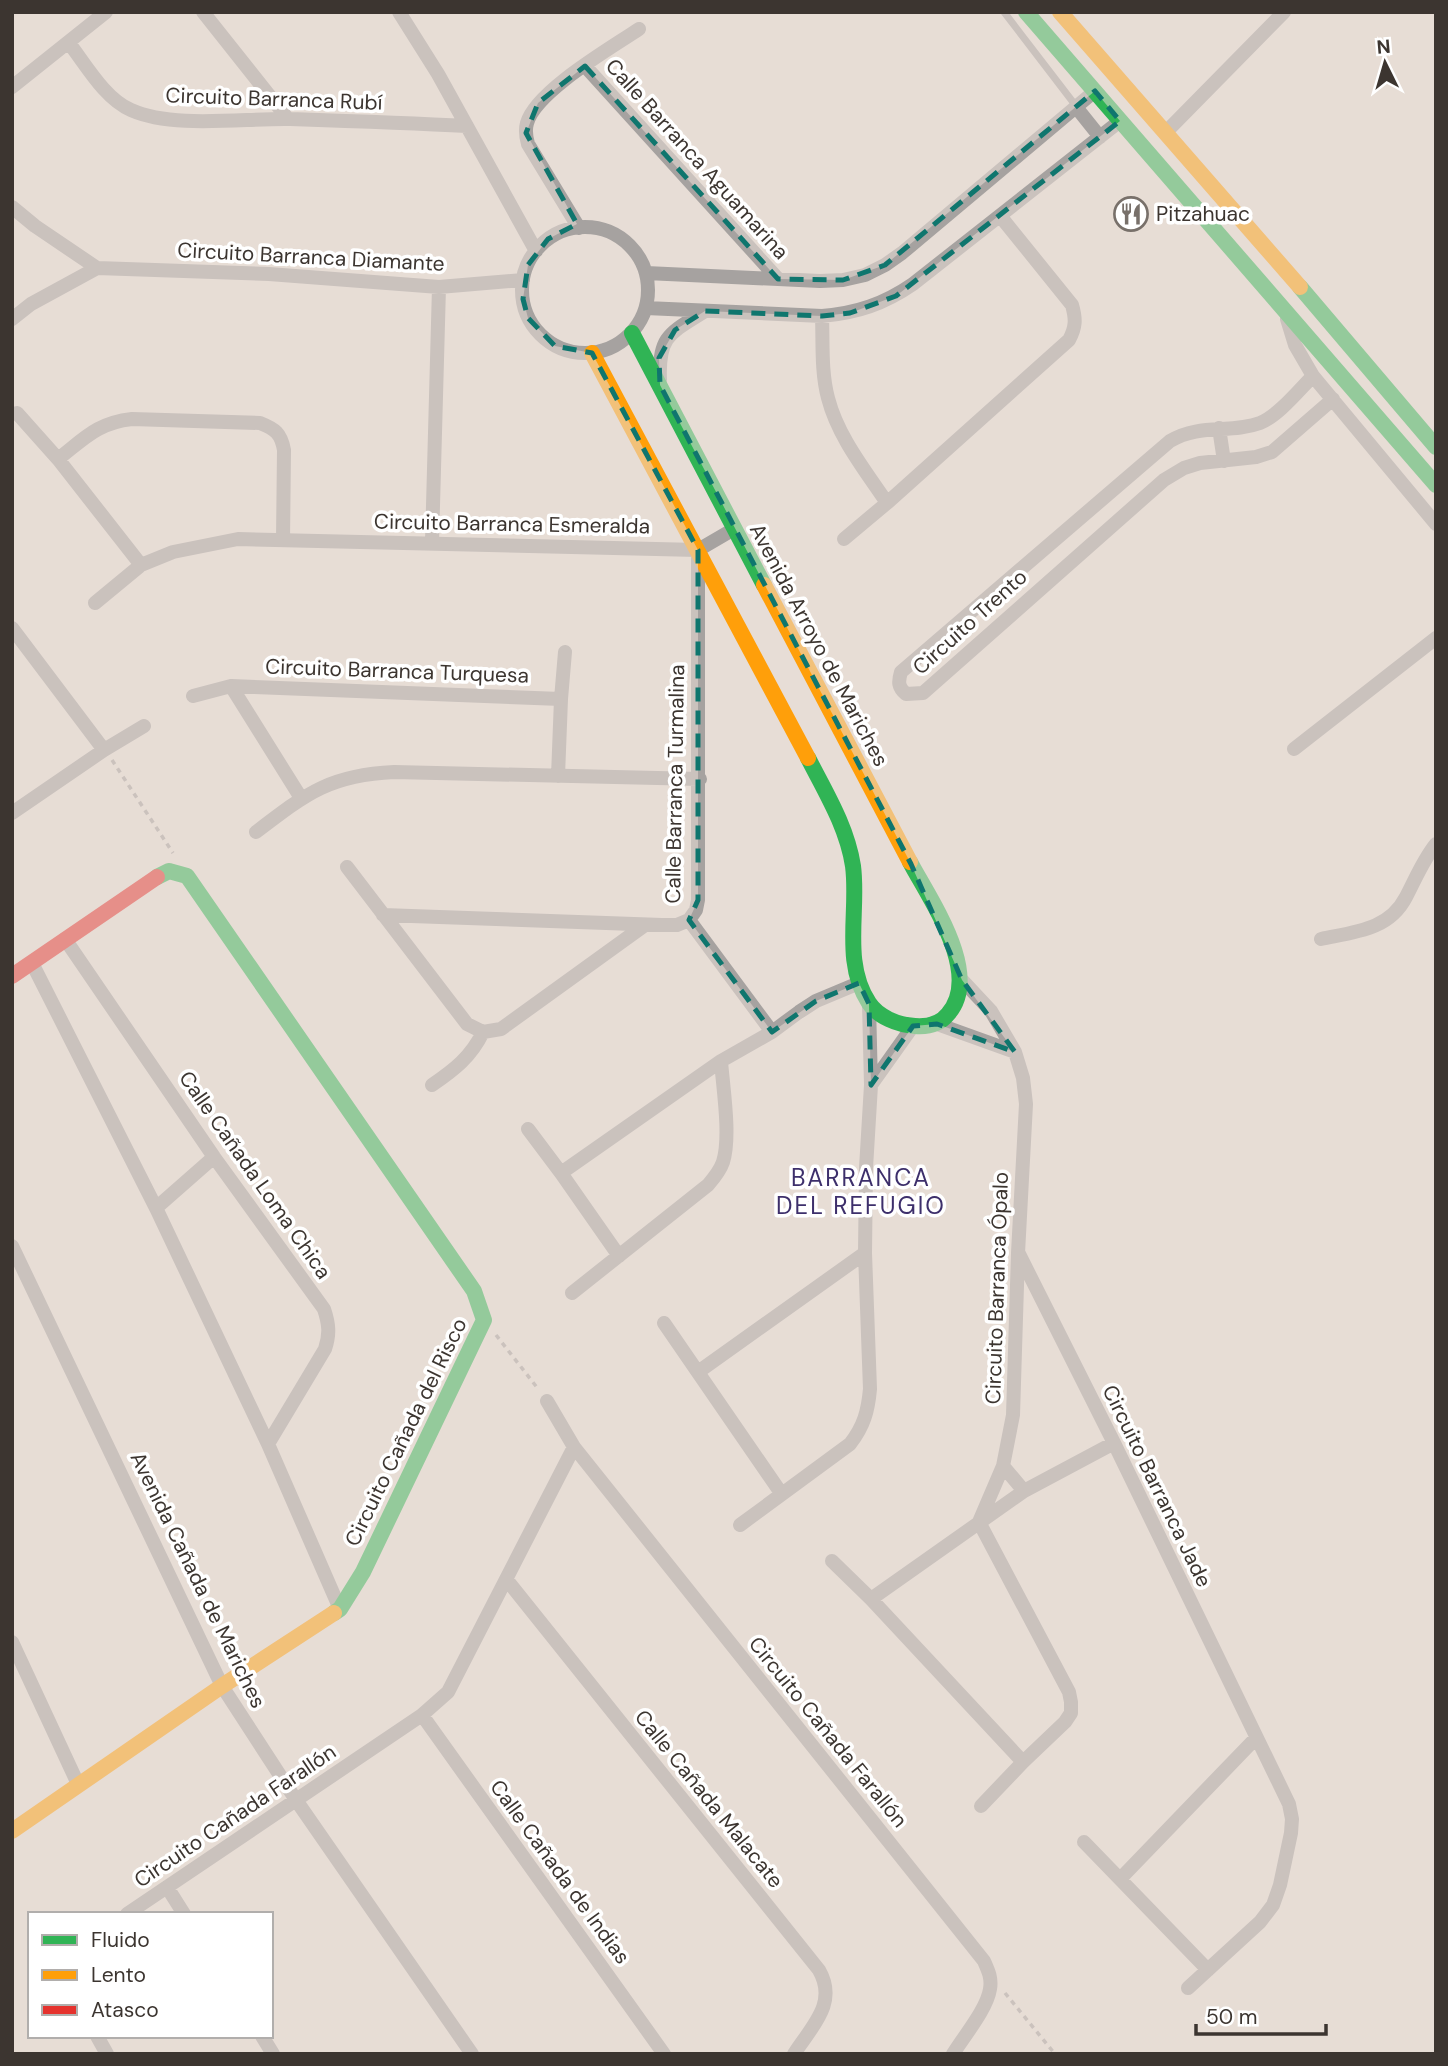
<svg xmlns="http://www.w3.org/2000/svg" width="1448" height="2066" viewBox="0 0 1448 2066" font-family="'DM Sans',sans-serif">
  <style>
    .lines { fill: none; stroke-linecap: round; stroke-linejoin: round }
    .path { stroke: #a8a3a0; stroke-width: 3.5; stroke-dasharray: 5 5; stroke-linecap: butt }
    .lane { stroke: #a6a2a0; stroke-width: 7 }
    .street { stroke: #a6a2a0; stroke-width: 14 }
    .fast { stroke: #30b455; stroke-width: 16 }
    .slow { stroke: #ff9f0a; stroke-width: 16 }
    .jam { stroke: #e5322d; stroke-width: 16 }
    .marked { fill: none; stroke: #0f766e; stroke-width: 5; stroke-dasharray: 14 9; stroke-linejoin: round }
    .labels { text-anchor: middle; stroke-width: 7; stroke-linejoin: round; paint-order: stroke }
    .street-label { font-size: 21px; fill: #3c3530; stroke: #fff }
    .poi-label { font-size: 21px; fill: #3c3530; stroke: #fff; text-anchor: start }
    .quarter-label { font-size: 24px; letter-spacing: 2px; fill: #3d2f6b; stroke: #fff }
  </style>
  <rect width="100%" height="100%" fill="#e7ddd6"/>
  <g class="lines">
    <path class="path" d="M112 760 173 853
      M496 1335 539 1390
      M1005 1993 1055 2054"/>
    <path class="lane" d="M1004 12 1076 106"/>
    <path class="street" d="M203 12 288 119
      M399 12 438 74 536 251
      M69 43C86 65 105 99 131 110 174 129 243 118 290 119 349 121 408 123 467 126
      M585 66 778 279
      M12 87 106 12
      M1076 107 1100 137
      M1166 132 1284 12
      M12 207 35 226 97 268
      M522 290a63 63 0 1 1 126 0a63 63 0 1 1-126 0Z
      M579 228 528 144C526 137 525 130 527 123 536 91 611 48 639 29
      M646 273 820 281 843 280 865 275 885 265 902 253 1095 91
      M646 308 822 316C857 313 884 304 913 284L1120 121
      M822 316C823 343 821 372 828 398 838 437 865 470 887 503
      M12 319 31 304 97 268 269 274 439 287 523 280
      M1287 319 1295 345 1313 376 1436 524
      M1313 376C1299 390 1278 416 1260 423 1230 434 1200 423 1170 441L901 672C898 682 898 687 906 694L923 693 1164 480 1184 468 1200 463 1256 457 1272 452 1333 399
      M660 380C658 336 670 333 705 311
      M17 413 58 459 141 565
      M1219 428 1224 461
      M58 459C85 438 97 423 132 419L260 423C275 429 281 433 284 450L283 540
      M844 539 887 503 1069 340C1076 327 1076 319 1072 305L1001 217
      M432 542 439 287
      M95 603 141 565 173 552 238 539 698 550 734 529
      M12 628 104 750
      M231 686 301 798
      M193 696 231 686 561 699
      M1294 749 1436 638
      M558 776 561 699 565 652
      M12 813 104 750 144 726
      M256 832C306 794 329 775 394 772L700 779
      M347 867 467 1024 483 1032 501 1029 645 925
      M383 915 662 925H677L689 920
      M689 920 696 910 698 900V558
      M689 920 772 1032
      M65 939 214 1157 324 1309C329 1324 330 1334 325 1349L268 1444
      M1321 939C1355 932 1389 930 1406 897 1416 878 1423 860 1436 844
      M32 963 156 1208 268 1444 340 1609
      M962 980 991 1011 1015 1052 1023 1078 1026 1104 1018 1253 1013 1415 1003 1466 979 1522 1069 1692 1071 1702V1713L1065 1722 1023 1762 981 1806
      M937 1024 1015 1052
      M432 1085C454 1070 471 1057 483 1032
      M871 1085 913 1026
      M528 1129 561 1173 619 1256
      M561 1173 721 1061 772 1032 799 1012 816 1001 859 983
      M156 1208 214 1157
      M12 1246 222 1686 296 1800 472 2054
      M1019 1254 1114 1443 1289 1804 1292 1819 1291 1833 1280 1885 1273 1905 1260 1922 1188 1988
      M572 1293 708 1185C714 1178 720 1171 723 1162 731 1137 723 1088 721 1061
      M664 1323 781 1493
      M698 1372 865 1253
      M547 1401 574 1447 984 1961C988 1970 992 1978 990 1989 987 2009 964 2036 953 2054
      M1003 1466 1024 1491
      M740 1525 850 1444C864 1426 868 1411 870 1389L865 1253 866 1168 871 1085 869 1004
      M832 1561 871 1599 1023 1762
      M507 1580 819 1970C838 2003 812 2026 794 2054
      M871 1599 1024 1491 1114 1443
      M12 1642 78 1784
      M422 1715 664 2054
      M1084 1842 1208 1970
      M1121 1878 1255 1739
      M167 1887 184 1914
      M127 1914 422 1715 448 1692 574 1447
      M97 2036 107 2054
      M262 2036 273 2054"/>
    <path class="fast" d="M1026 12 1436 485
      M1300 287 1436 447
      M632 333 764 585
      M808 758C826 793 847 827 853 866 859 911 842 962 869 1003 878 1017 898 1025 915 1026 928 1027 940 1024 948 1014 983 974 930 900 910 862
      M157 877 169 871 187 876 474 1291 484 1320 363 1572 340 1609 334 1613"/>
    <path class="slow" d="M1060 12 1300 287
      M592 353 808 758
      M764 585 910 862
      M12 1831 222 1686 334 1613"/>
    <path class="jam" d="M12 976 157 877"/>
  </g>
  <path d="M0 0H1448V2066H0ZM585 66 778 279 843 280 885 265 1095 91 1120 121 896 296 850 313 822 316 705 311 675 330 659 358 660 385 911 864 962 980 1015 1052 937 1024 913 1026 871 1085 869 1004 859 983 816 1001 772 1032 689 920 698 900V550L592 353 555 346 528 318 523 299 528 265 548 239 577 224 526 133 538 103Z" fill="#e7ddd6" fill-opacity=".55" fill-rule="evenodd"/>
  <path class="marked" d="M585 66 778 279 843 280 885 265 1095 91 1120 121 896 296 850 313 822 316 705 311 675 330 659 358 660 385 911 864 962 980 1015 1052 937 1024 913 1026 871 1085 869 1004 859 983 816 1001 772 1032 689 920 698 900V550L592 353 555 346 528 318 523 299 528 265 548 239 577 224 526 133 538 103Z"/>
  <defs>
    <g id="restaurant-ring" transform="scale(1.75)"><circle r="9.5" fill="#fff" stroke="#78706a" stroke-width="1.5"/><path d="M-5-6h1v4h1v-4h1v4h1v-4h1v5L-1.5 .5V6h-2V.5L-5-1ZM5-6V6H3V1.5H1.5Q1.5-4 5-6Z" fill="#78706a"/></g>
  </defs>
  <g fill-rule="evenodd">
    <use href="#restaurant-ring" x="1131" y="214"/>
  </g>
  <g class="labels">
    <g class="street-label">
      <text transform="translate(274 99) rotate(2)" y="7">Circuito Barranca Rubí</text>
      <text transform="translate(697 159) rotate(48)" y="7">Calle Barranca Aguamarina</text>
      <text transform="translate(311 257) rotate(3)" y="7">Circuito Barranca Diamante</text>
      <text transform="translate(512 524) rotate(1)" y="7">Circuito Barranca Esmeralda</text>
      <text transform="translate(970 622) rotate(-42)" y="7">Circuito Trento</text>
      <text transform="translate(819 645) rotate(62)" y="7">Avenida Arroyo de Mariches</text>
      <text transform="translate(397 671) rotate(2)" y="7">Circuito Barranca Turquesa</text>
      <text transform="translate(675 784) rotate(-89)" y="7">Calle Barranca Turmalina</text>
      <text transform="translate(255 1175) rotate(55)" y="7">Calle Cañada Loma Chica</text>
      <text transform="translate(997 1288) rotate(-88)" y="7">Circuito Barranca Ópalo</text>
      <text transform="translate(406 1432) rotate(-64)" y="7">Circuito Cañada del Risco</text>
      <text transform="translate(1157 1486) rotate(64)" y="7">Circuito Barranca Jade</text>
      <text transform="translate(198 1580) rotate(64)" y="7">Avenida Cañada de Mariches</text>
      <text transform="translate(828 1732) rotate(51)" y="7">Circuito Cañada Farallón</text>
      <text transform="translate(709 1799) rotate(51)" y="7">Calle Cañada Malacate</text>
      <text transform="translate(235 1816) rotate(-34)" y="7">Circuito Cañada Farallón</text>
      <text transform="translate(560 1872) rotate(54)" y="7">Calle Cañada de Indias</text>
    </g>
    <g class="poi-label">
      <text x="1156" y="221">Pitzahuac</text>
    </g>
    <g class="quarter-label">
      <text x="861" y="1186">BARRANCA<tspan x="861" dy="28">DEL REFUGIO</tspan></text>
    </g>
  </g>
  <rect width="1448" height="2066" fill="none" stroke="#3c3530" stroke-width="28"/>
  <rect x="28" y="1912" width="245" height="126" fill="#ffffff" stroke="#b1aeac" stroke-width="2"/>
  <rect x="42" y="1935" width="35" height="10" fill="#30b455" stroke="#b1aeac" stroke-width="2"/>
  <text x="91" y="1947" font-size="21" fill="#3c3530">Fluido</text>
  <rect x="42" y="1970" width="35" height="10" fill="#ff9f0a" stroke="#b1aeac" stroke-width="2"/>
  <text x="91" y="1982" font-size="21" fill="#3c3530">Lento</text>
  <rect x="42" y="2005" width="35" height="10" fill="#e5322d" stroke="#b1aeac" stroke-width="2"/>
  <text x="91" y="2017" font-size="21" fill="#3c3530">Atasco</text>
  <g transform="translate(1385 63) rotate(355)" stroke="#ffffff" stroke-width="5" paint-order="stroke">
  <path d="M0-5L12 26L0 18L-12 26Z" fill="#3c3530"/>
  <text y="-10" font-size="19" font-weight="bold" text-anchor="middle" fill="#3c3530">N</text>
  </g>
  <path d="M1196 2024v10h130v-10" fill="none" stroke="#3c3530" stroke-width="3.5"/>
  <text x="1206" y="2024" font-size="21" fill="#3c3530" stroke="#ffffff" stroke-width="5" paint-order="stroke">50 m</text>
</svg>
